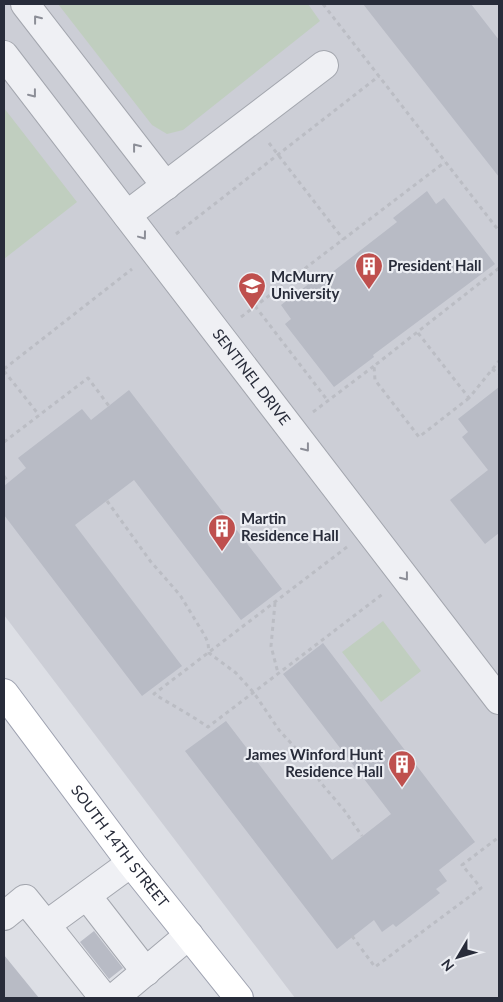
<svg xmlns="http://www.w3.org/2000/svg" width="503" height="1002" viewBox="0 0 503 1002" font-family="Lato,sans-serif">
  <style>
    .built { fill: #ccced6 }
    .green { fill: #c0cebf }
    .building { fill: #b8bbc5 }
    .lines { fill: none; stroke-linecap: round; stroke-linejoin: round }
    .minor-casing { stroke: #a3a6ae; stroke-width: 30 }
    .major-casing { stroke: #9ea2b0; stroke-width: 30 }
    .path { stroke: #bbbdc4; stroke-width: 3; stroke-dasharray: 4 4; stroke-linecap: butt }
    .minor { stroke: #eff0f4; stroke-width: 28 }
    .major { stroke: #fff; stroke-width: 28 }
    .oneway { stroke: #8c8e97 }
    .labels { text-anchor: middle; stroke-width: 4.5; stroke-linejoin: round; paint-order: stroke }
    .poi-label { font-size: 15px; font-weight: bold; fill: #282c3a; stroke: #eceef3; text-anchor: start }
    .street-label { font-size: 15px; fill: #282c3a; stroke: #eceef3 }
  </style>
  <rect width="100%" height="100%" fill="#dddfe5"/>
  <path class="built" d="M4 4H499V998H295L4 615Z"/>
  <path class="green" d="M58 4H308L320 21 183 130 167 134 152 125Z
    M4 108 77 202 4 259Z
    M383 621 421 671 381 702 342 652Z"/>
  <path class="building" d="M363 4H471L499 40V177Z
    M427 191 436 204 444 198 495 264 373 355 374 357 334 387 285 324 291 319 281 305 314 280 317 284 397 222 393 218Z
    M499 387V533L485 544 450 500 488 470 462 437 468 432 458 419Z
    M129 390 282 589 241 620 134 480 75 525 182 666 142 696 4 515V486L26 468 18 458 82 409 91 420Z
    M323 643 475 842 439 870 447 881 436 889 440 893 396 927 393 924 382 932 374 920 337 949 185 751 226 721 332 860 391 814 283 674Z
    M94 931 123 968 109 979 80 942Z
    M4 955 39 998H4Z"/>
  <g class="lines">
    <g class="minor-casing">
      <g id="minor">
        <path d="M25 4 166 186"/>
        <path id="s1" d="M4 55 499 700"/>
        <path d="M127 215 324 65"/>
        <path d="M87 896 146 972"/>
        <path d="M4 916 25 899 46 925 131 863"/>
        <path d="M46 925 104 998"/>
        <path d="M114 998 189 935"/>
      </g>
    </g>
    <g class="major-casing">
      <g id="major">
        <path id="s2" d="M4 693 131 863 239 998"/>
      </g>
    </g>
    <path class="path" d="M323 4 499 231
      M269 143 343 239
      M176 234 379 76
      M255 306 328 401
      M241 317 445 162
      M418 333 469 398 499 361
      M4 369 132 269
      M492 369 499 374
      M4 371 39 415
      M469 398 419 437 375 380 374 366 499 268
      M313 412 374 366
      M4 442 88 378 109 406
      M4 476 8 482
      M107 501 151 562 180 595 205 636 208 643 209 653 236 673 254 693 279 730 309 763 321 783 344 810 362 836
      M347 547 154 694C172 705 191 715 208 727L384 593
      M275 603 271 646 278 673
      M352 936 375 967 481 888 462 865 499 837"/>
    <use href="#minor" class="minor"/>
    <use href="#major" class="major"/>
  </g>
  <defs><path id="oneway-chevron" d="M-2-3.5L2.5 0L-2 3.5" fill="none" stroke-width="1.6" stroke-linecap="round" stroke-linejoin="round" transform="scale(1.25)"/></defs>
  <g class="oneway">
    <use href="#oneway-chevron" transform="translate(37 19) rotate(-128)"/>
    <use href="#oneway-chevron" transform="translate(33 94) rotate(52)"/>
    <use href="#oneway-chevron" transform="translate(136 147) rotate(-128)"/>
    <use href="#oneway-chevron" transform="translate(143 236) rotate(53)"/>
    <use href="#oneway-chevron" transform="translate(306 448) rotate(52)"/>
    <use href="#oneway-chevron" transform="translate(405 577) rotate(52)"/>
  </g>
  <defs>
    <g id="building-pin" transform="scale(1.4375)"><path d="M0 17L-7.5 6A9.5 9.5 0 1 1 7.5 6Z" fill="#bf504e" stroke="#eceef3"/><path d="M-4-6H4V6H1V3H-1V6H-4ZM-2.5-4.3h1.7v1.8h-1.7ZM.8-4.3h1.7v1.8H.8ZM-2.5-1h1.7V.8h-1.7ZM.8-1h1.7V.8H.8Z" fill="#fff"/></g>
    <g id="university-pin" transform="scale(1.4375)"><path d="M0 17L-7.5 6A9.5 9.5 0 1 1 7.5 6Z" fill="#bf504e" stroke="#eceef3"/><path d="M0-5L7-2L0 1L-7-2ZM-4 1L0 2.5L4 1V4Q0 6-4 4Z" fill="#fff"/></g>
  </defs>
  <g fill-rule="evenodd">
    <use href="#building-pin" x="369" y="266"/>
    <use href="#university-pin" x="252" y="286"/>
    <use href="#building-pin" x="222" y="528"/>
    <use href="#building-pin" x="402" y="764"/>
  </g>
  <g class="labels">
    <g class="poi-label">
      <text x="388" y="271">President Hall</text>
      <text x="271" y="282">McMurry<tspan x="271" dy="17">University</tspan></text>
      <text x="241" y="524">Martin<tspan x="241" dy="17">Residence Hall</tspan></text>
      <text x="383" y="760" text-anchor="end">James Winford Hunt<tspan x="383" dy="17">Residence Hall</tspan></text>
    </g>
    <g class="street-label">
      <text dy="5" stroke="none"><textPath href="#s1" startOffset="406">SENTINEL DRIVE</textPath></text>
      <text dy="5" stroke="none"><textPath href="#s2" startOffset="192">SOUTH 14TH STREET</textPath></text>
    </g>
  </g>
  <rect width="503" height="1002" fill="none" stroke="#282c3a" stroke-width="10"/>
  <g transform="translate(458 957) rotate(232)" stroke="#eceef3" stroke-width="4" paint-order="stroke">
  <path d="M0-4L9 19L0 12L-9 19Z" fill="#282c3a"/>
  <text y="-8" font-size="14" font-weight="bold" text-anchor="middle" fill="#282c3a">N</text>
  </g>
</svg>
